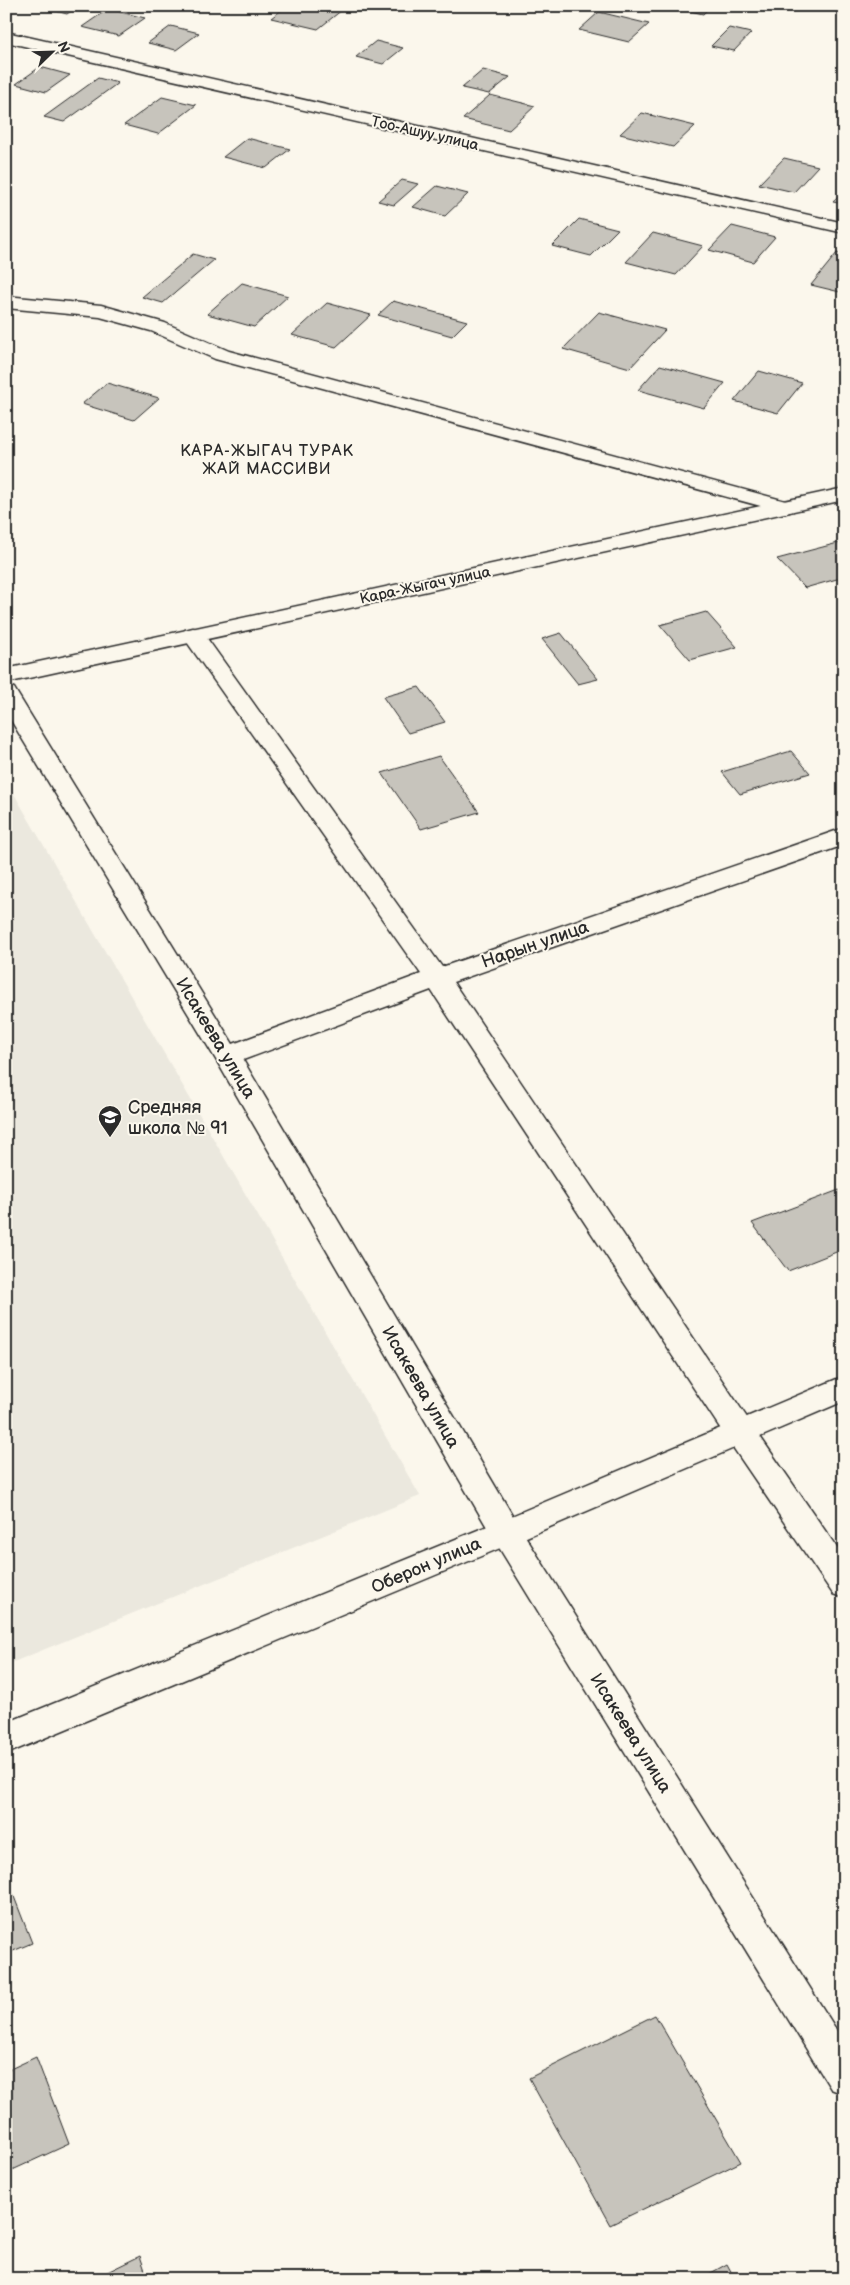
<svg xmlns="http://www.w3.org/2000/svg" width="850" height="2285" viewBox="0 0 850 2285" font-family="'Balsamiq Sans',sans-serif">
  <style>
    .built { fill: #ebe8de }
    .building { fill: #c7c4bc; stroke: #2b2b2b }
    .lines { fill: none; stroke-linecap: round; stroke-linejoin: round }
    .minor-casing { stroke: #2b2b2b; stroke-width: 3 }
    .tertiary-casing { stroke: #2b2b2b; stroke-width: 3 }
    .minor { fill: #fbf7ec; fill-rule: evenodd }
    .tertiary { fill: #fbf7ec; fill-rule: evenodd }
    .labels { text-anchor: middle; stroke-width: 4; stroke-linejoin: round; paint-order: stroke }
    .far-street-label { font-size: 15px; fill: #2b2b2b; stroke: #fbf7ec }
    .far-quarter-label { font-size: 16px; letter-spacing: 1px; fill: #2b2b2b; stroke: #fbf7ec }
    .street-label { font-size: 18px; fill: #2b2b2b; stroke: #fbf7ec }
    .poi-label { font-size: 18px; fill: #2b2b2b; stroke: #fbf7ec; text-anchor: start }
  </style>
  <rect width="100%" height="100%" fill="#fbf7ec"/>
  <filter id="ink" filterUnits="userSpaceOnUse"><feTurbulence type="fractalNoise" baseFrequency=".02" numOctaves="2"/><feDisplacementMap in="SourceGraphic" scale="10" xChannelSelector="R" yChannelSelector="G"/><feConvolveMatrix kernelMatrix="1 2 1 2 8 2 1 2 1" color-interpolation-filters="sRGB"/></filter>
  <g filter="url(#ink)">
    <path class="built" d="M6 780 420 1496 6 1665Z"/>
    <path class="building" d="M37 6H78L67 14Z
      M287 6H347L318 29 271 18Z
      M669 6H711L703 14Z
      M751 6H782L775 13Z
      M108 9 145 18 119 36 82 27Z
      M599 12 649 24 629 42 579 30Z
      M171 26 199 33 176 50 148 43Z
      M729 28 751 33 734 51 711 46Z
      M376 41 403 48 383 64 356 57Z
      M40 67 70 75 46 92 16 84Z
      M483 70 510 77 489 94 462 88Z
      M98 78 118 83 64 122 44 117Z
      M490 95 535 106 509 130 463 119Z
      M162 97 196 105 158 134 124 125Z
      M642 113 695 126 673 147 620 134Z
      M247 138 290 149 266 168 223 157Z
      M784 158 818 166 794 192 759 184Z
      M402 180 418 184 394 205 378 201Z
      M437 186 468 194 445 216 413 207Z
      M844 190V204L833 202Z
      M579 219 618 229 591 256 552 246Z
      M732 226 775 237 753 262 709 250Z
      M653 233 703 246 676 275 626 262Z
      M837 253 844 255V293L811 285Z
      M193 254 214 260 163 303 142 297Z
      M242 283 288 296 254 327 207 314Z
      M393 301 467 321 452 336 378 315Z
      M327 303 371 315 336 347 292 335Z
      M599 312 665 330 630 368 563 349Z
      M660 365 725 383 704 408 638 390Z
      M759 371 802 383 778 413 734 401Z
      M107 383 159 398 134 420 82 404Z
      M838 543 844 549V577L805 588 777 559Z
      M706 612 737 647 690 660 660 625Z
      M561 633 598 679 578 684 542 639Z
      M419 687 445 722 408 733 383 697Z
      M791 751 810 773 740 794 722 772Z
      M439 756 479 812 421 829 382 773Z
      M839 1190 844 1195V1249L788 1271 752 1223Z
      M6 1876 32 1943 6 1954Z
      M655 2015 741 2162 610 2225 529 2078Z
      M36 2057 69 2144 6 2173V2071Z
      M140 2256 148 2279H93Z
      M727 2264 735 2279H700Z"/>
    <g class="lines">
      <g class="minor-casing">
        <path id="minor" d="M6 32 844 223V233L6 42Z
          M6 296 101 305 165 323 229 351 793 503 796 507 793 511 786 513 779 511 215 359 151 331 100 317 6 308Z
          M193 628 201 630 442 967 844 828V845L453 982 750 1422 844 1558V1598L833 1594 728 1440 431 990 243 1060 517 1523 844 2042V2094L831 2089 495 1541 218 1063 6 712V686L14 688 17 693 233 1044 421 974 182 635 185 630Z"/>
      </g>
      <g class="tertiary-casing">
        <path id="tertiary" d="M844 488V500L6 683V669Z
          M844 1376V1401L517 1541 6 1754V1723L495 1523Z"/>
      </g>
      <use href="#minor" class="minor"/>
      <use href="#tertiary" class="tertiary"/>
    </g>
  </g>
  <defs>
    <g id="school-pin" transform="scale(1.25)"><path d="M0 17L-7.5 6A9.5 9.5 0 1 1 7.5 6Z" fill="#2b2b2b" stroke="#fbf7ec"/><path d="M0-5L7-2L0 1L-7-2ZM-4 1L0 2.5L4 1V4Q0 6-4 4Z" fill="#fff"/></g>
  </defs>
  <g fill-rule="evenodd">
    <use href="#school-pin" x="110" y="1117"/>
  </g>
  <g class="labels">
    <g class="far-street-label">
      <text transform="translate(425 133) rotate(13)" y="5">Тоо-Ашуу улица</text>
      <text transform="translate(425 585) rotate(-12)" y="5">Кара-Жыгач улица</text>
    </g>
    <g class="far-quarter-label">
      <text x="267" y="456">КАРА-ЖЫГАЧ ТУРАК<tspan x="267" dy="18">ЖАЙ МАССИВИ</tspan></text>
    </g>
    <g class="street-label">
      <text transform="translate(535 944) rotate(-19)" y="6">Нарын улица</text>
      <text transform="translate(216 1038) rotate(59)" y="6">Исакеева улица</text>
      <text transform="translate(421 1387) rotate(60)" y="6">Исакеева улица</text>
      <text transform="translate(426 1565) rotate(-23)" y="6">Оберон улица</text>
      <text transform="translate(631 1733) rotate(58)" y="6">Исакеева улица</text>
    </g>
    <g class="poi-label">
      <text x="128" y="1113">Средняя<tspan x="128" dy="21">школа № 91</tspan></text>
    </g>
  </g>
  <rect width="850" height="2285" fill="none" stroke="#fbf7ec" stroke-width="25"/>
  <rect x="12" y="12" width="825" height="2260" fill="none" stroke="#2b2b2b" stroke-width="2" filter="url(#ink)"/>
  <g transform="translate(52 52) rotate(67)" stroke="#fbf7ec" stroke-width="4" paint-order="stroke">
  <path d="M0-4L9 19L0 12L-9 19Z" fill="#2b2b2b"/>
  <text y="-8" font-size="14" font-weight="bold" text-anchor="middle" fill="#2b2b2b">N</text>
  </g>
</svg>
